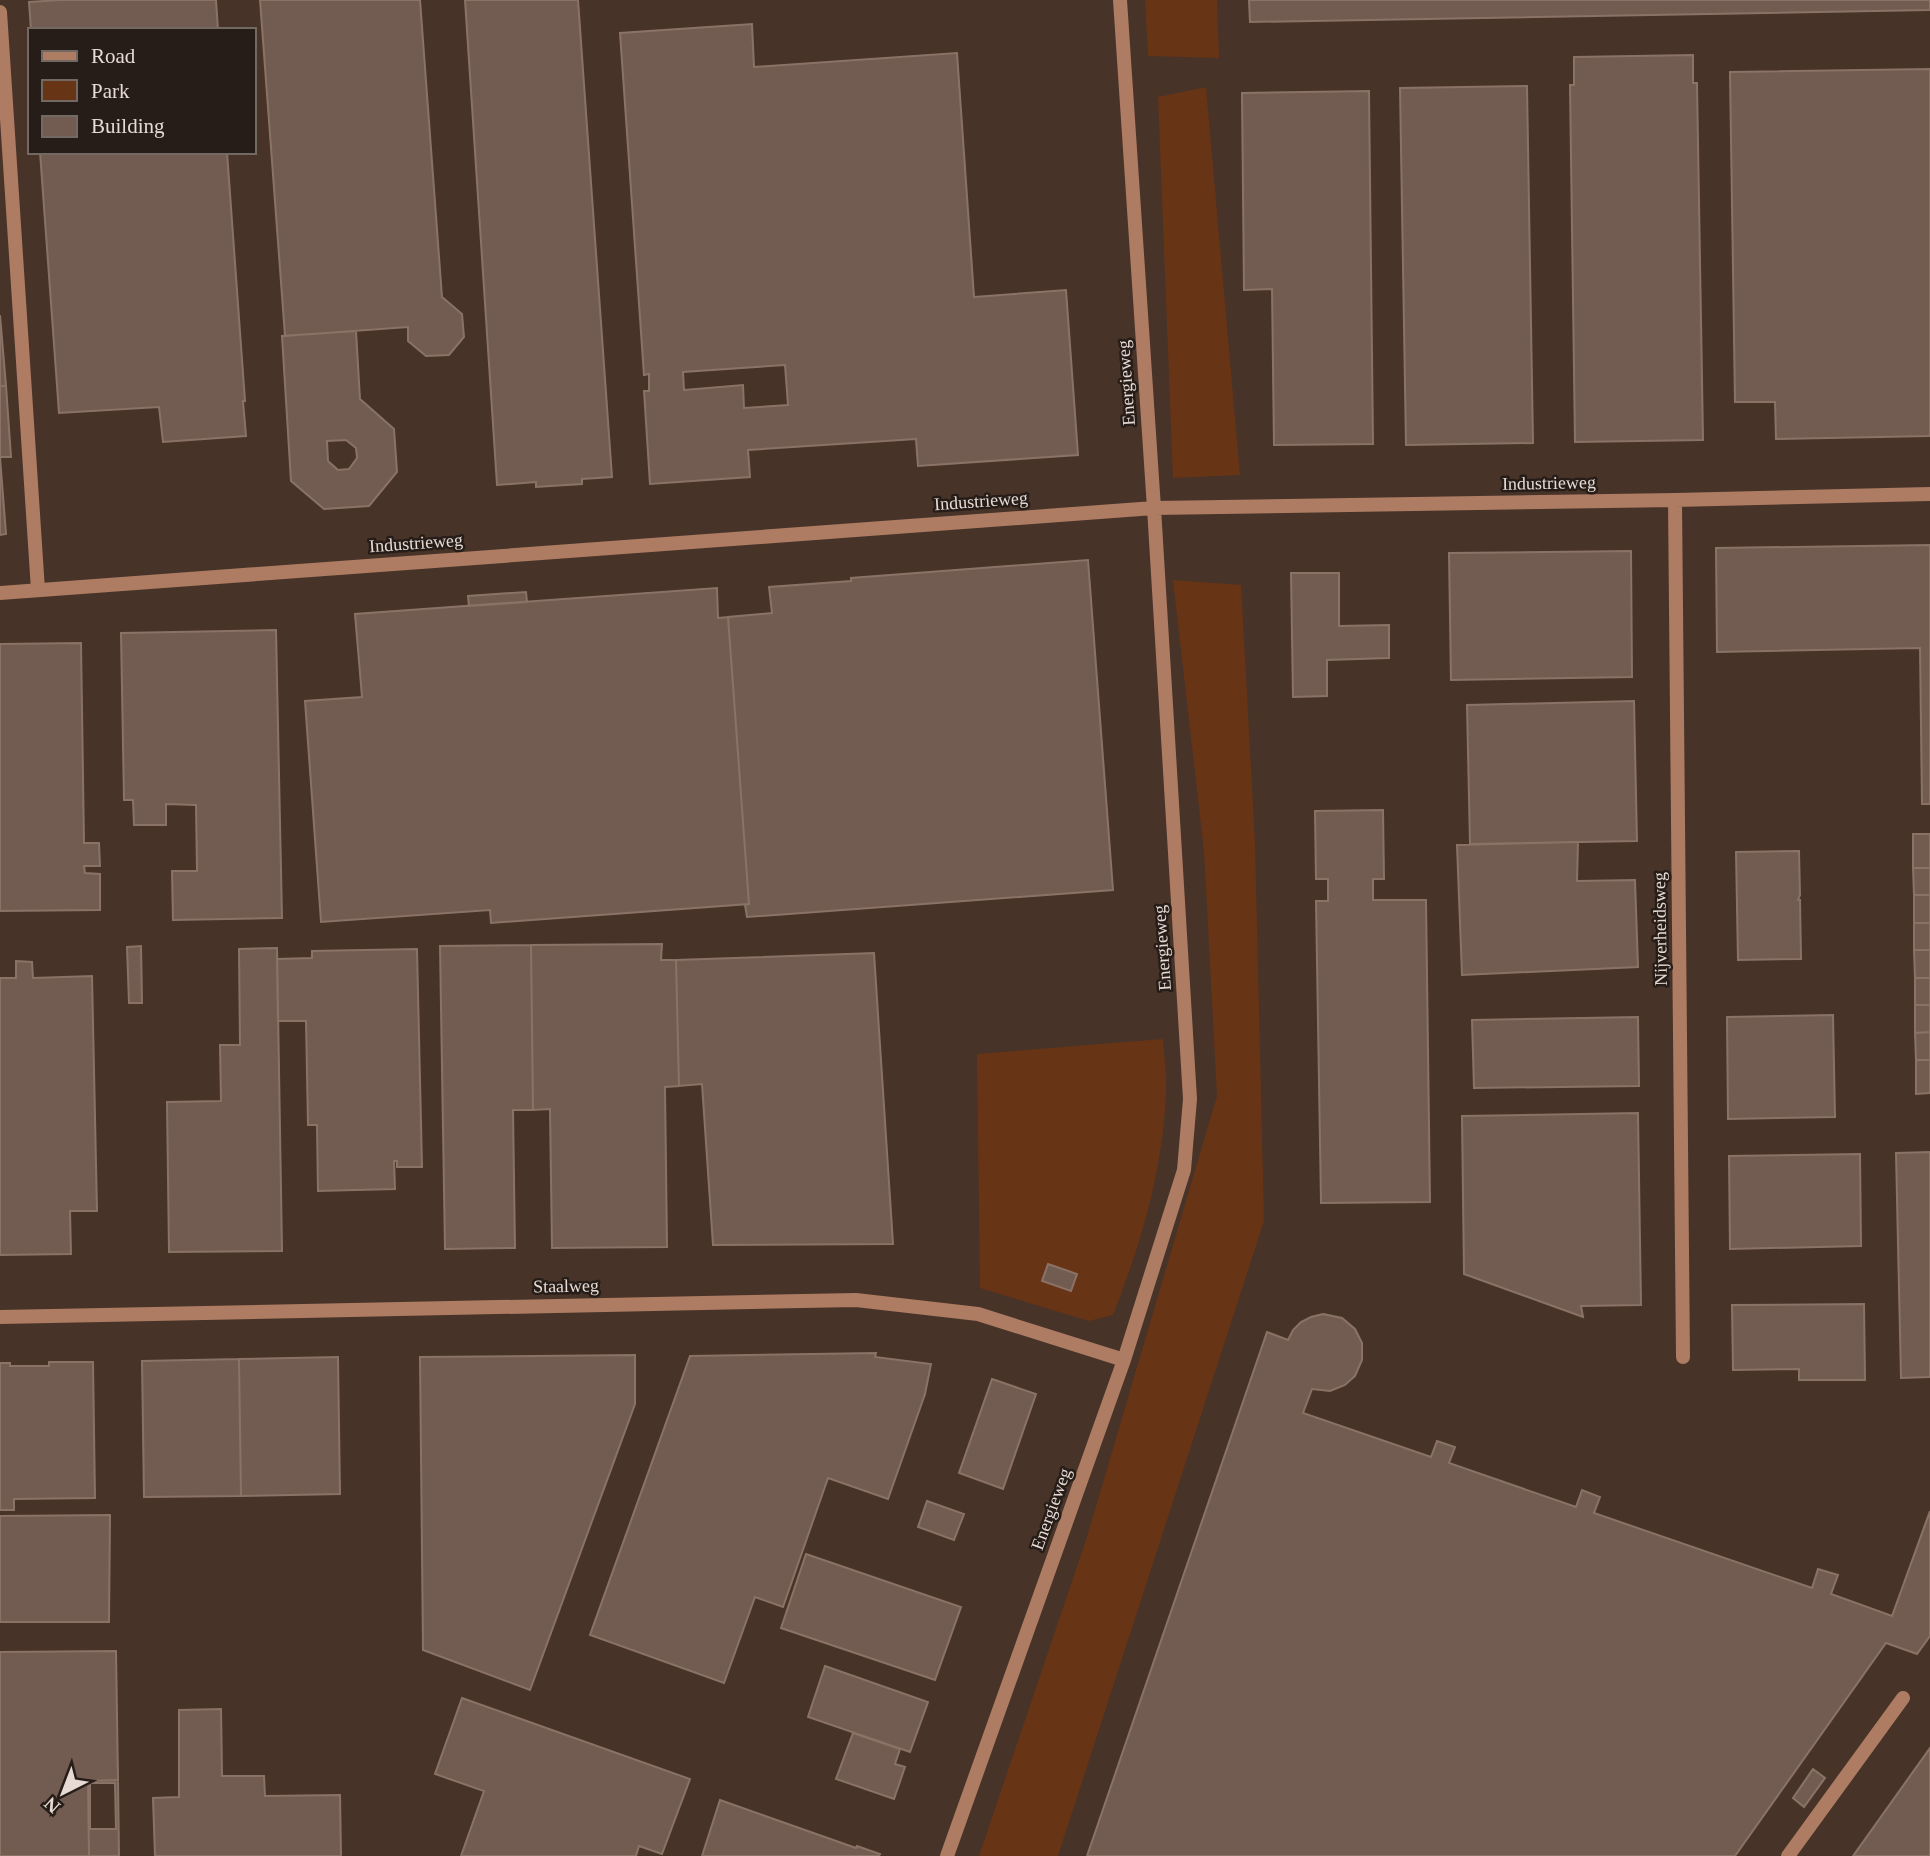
<svg xmlns="http://www.w3.org/2000/svg" width="1930" height="1856" viewBox="0 0 1930 1856" font-family="Georgia,serif">
  <style>
    .green { fill: #683416 }
    .building { fill: #725c51; stroke: #8a7267; stroke-width: 2; fill-rule: evenodd }
    .lines { fill: none; stroke-linecap: round; stroke-linejoin: round }
    .lane { stroke: #ad7c63; stroke-width: 14 }
    .street { stroke: #ad7c63; stroke-width: 14 }
    .labels { text-anchor: middle; stroke-width: 5; stroke-linejoin: round; paint-order: stroke }
    .street-label { font-size: 18px; fill: #e7dad4; stroke: #261d18 }
  </style>
  <rect width="100%" height="100%" fill="#473328"/>
  <path class="green" d="M1145 0H1217L1219 58 1148 56Z
    M1206 87 1240 475 1173 478 1158 97Z
    M1173 580 1241 585 1255 842 1264 1221 1058 1856H979L1086 1540 1217 1096 1204 851Z
    M1163 1039C1164 1057 1167 1075 1166 1093 1163 1170 1141 1244 1113 1315L1089 1321 980 1288 977 1054Z"/>
  <path class="building" d="M59 0H216L218 30H31L29 2Z
    M260 0H420L442 297 462 314 464 337 449 355 426 356 408 341V327L285 336Z
    M465 0H578L612 477 582 479V484L536 487V482L497 485Z
    M1249 0H1930V10L1250 22Z
    M752 24 754 67 957 53 974 297 1066 290 1078 455 918 466 916 439 748 450 750 477 650 484 644 391H649V374L644 375 620 33ZM785 365 788 405 744 408 743 385 684 390 683 372Z
    M1693 55V83H1697L1703 440 1575 442 1570 85H1574V57Z
    M1930 69V436L1776 439 1775 402H1735L1730 72Z
    M1527 86 1533 443 1406 445 1400 88Z
    M1369 91 1373 444 1274 445 1272 289 1244 290 1242 93Z
    M40 152H227L245 401H243L246 436 163 442 159 407 59 413Z
    M0 315 6 386H0Z
    M356 331 360 399 394 429 397 472 369 506 324 509 291 481 282 336ZM346 440 356 448 357 458 349 469 338 470 328 461 327 441Z
    M0 386H6L11 457H0Z
    M0 457 6 534 0 535Z
    M1930 545V804H1922L1920 648 1717 652 1716 548Z
    M1631 551 1632 677 1451 680 1449 553Z
    M1088 560 1113 890 747 917 745 905 749 904 728 617 772 613 769 587 851 581V578Z
    M1291 573H1339V626L1389 625V658L1327 660V696L1293 697Z
    M717 588 718 618 728 617 749 904 491 923 490 910 321 922 305 701 362 697 355 614Z
    M526 592 527 602 469 606 468 596Z
    M276 630 282 918 173 920 172 871H197L196 805 166 804V825H134L133 800H124L121 633Z
    M81 643 84 843H99L100 866H84L85 873 100 874V910L0 911V644Z
    M1634 701 1637 841 1470 844 1467 705Z
    M1383 810 1384 879H1373V900H1426L1430 1202 1321 1203 1316 901H1328V879H1316L1315 811Z
    M1913 834H1930V868H1913Z
    M1578 842 1577 881 1635 880 1638 967 1462 975 1457 845Z
    M1799 851 1800 895 1798 900H1800L1801 959 1738 960 1736 852Z
    M1913 868H1930V895H1914Z
    M1914 895H1930V923H1914Z
    M1914 923H1930V950H1914Z
    M662 944 661 960H676L679 1086 665 1087 667 1247 552 1248 550 1109 533 1110 531 945Z
    M531 945 533 1110H513L515 1248 445 1249 440 946Z
    M141 946 142 1003H129L127 947Z
    M277 948 282 1251 169 1252 167 1102 221 1101 220 1045H240L239 949Z
    M417 949 422 1167H397V1161H394L395 1189 318 1191 317 1125H308L306 1021H278L277 959 312 958V951Z
    M1914 950H1930V978H1915Z
    M874 953 893 1244 713 1245 702 1084 679 1086 676 960Z
    M16 961 32 962 33 978 92 976 97 1211H70L71 1254 0 1255V978H16Z
    M1915 978H1930V1005H1915Z
    M1915 1005H1930V1032L1915 1033Z
    M1833 1015 1835 1117 1728 1119 1727 1017Z
    M1638 1017 1639 1086 1474 1088 1472 1020Z
    M1930 1032V1060H1916L1915 1033Z
    M1916 1060H1930V1093L1916 1094Z
    M1638 1113 1641 1305 1581 1306 1583 1317 1464 1274 1462 1116Z
    M1930 1152V1377L1901 1378 1896 1153Z
    M1860 1154 1861 1246 1730 1249 1729 1156Z
    M1048 1264 1077 1274 1071 1291 1042 1281Z
    M1864 1304 1865 1380H1799V1369L1733 1370 1732 1305Z
    M1323 1314 1342 1318 1355 1329 1362 1343V1360L1355 1376 1345 1385 1330 1391 1312 1389 1303 1413 1431 1457 1437 1441 1455 1447 1449 1463 1576 1507 1582 1490 1600 1497 1594 1513 1812 1588 1818 1569 1838 1575 1831 1594 1892 1616 1930 1511V1636L1917 1654 1886 1643 1735 1856H1087L1267 1332 1288 1340 1293 1330 1301 1322 1311 1317Z
    M876 1353 875 1357 931 1364 925 1394 888 1499 828 1478 783 1607 755 1597 724 1683 590 1635 690 1356Z
    M635 1355V1404L530 1690 423 1650 420 1357Z
    M338 1357 340 1494 241 1496 239 1359Z
    M239 1359 241 1496 144 1497 142 1361Z
    M49 1362H93L95 1498 14 1499V1510H0V1363H10V1366H49Z
    M992 1379 1036 1394 1003 1489 959 1473Z
    M927 1501 964 1514 954 1540 918 1527Z
    M110 1515 109 1622H0V1516Z
    M806 1554 961 1607 935 1680 781 1628Z
    M116 1651 118 1780 88 1781 89 1856H0V1652Z
    M825 1666 928 1702 910 1752 808 1717Z
    M462 1698 690 1779 662 1854 639 1846 636 1856H461L484 1791 435 1774Z
    M221 1709 222 1776H264L265 1796 340 1795 341 1856H155L153 1798 179 1797V1710Z
    M853 1733 900 1749 895 1764 905 1767 894 1799 836 1779Z
    M1930 1748V1856H1853Z
    M1813 1769 1825 1778 1804 1807 1793 1798Z
    M118 1780 119 1856H89L88 1781ZM90 1783H115L116 1829H90Z
    M720 1800 856 1848 857 1846 880 1854 879 1856H702Z"/>
  <g class="lines">
    <path class="lane" d="M0 12 38 590
      M1788 1856 1903 1698"/>
    <path class="street" d="M1675 500 1683 1357
      M0 593 1154 508 1675 500 1930 494
      M0 1317 856 1300 978 1314 1124 1360
      M947 1856 1124 1360 1184 1170 1190 1099 1154 508 1120 0"/>
  </g>
  <g class="labels">
    <g class="street-label">
      <text transform="translate(1126 383) rotate(-94)" y="6">Energieweg</text>
      <text transform="translate(1549 483) rotate(-1)" y="6">Industrieweg</text>
      <text transform="translate(981 501) rotate(-4)" y="6">Industrieweg</text>
      <text transform="translate(416 543) rotate(-4)" y="6">Industrieweg</text>
      <text transform="translate(1660 929) rotate(-91)" y="6">Nijverheidsweg</text>
      <text transform="translate(1162 948) rotate(-94)" y="6">Energieweg</text>
      <text transform="translate(566 1286) rotate(-1)" y="6">Staalweg</text>
      <text transform="translate(1051 1509) rotate(-70)" y="6">Energieweg</text>
    </g>
  </g>
  <rect x="28" y="28" width="228" height="126" fill="#261d18" stroke="#736963" stroke-width="2"/>
  <rect x="42" y="51" width="35" height="10" fill="#ad7c63" stroke="#736963" stroke-width="2"/>
  <text x="91" y="63" font-size="21" fill="#e7dad4">Road</text>
  <rect x="42" y="80" width="35" height="21" fill="#683416" stroke="#736963" stroke-width="2"/>
  <text x="91" y="98" font-size="21" fill="#e7dad4">Park</text>
  <rect x="42" y="116" width="35" height="21" fill="#725c51" stroke="#736963" stroke-width="2"/>
  <text x="91" y="133" font-size="21" fill="#e7dad4">Building</text>
  <g transform="translate(63 1793) rotate(222)" stroke="#261d18" stroke-width="5" paint-order="stroke">
  <path d="M0-5L12 26L0 18L-12 26Z" fill="#e7dad4"/>
  <text y="-10" font-size="19" font-weight="bold" text-anchor="middle" fill="#e7dad4">N</text>
  </g>
</svg>
